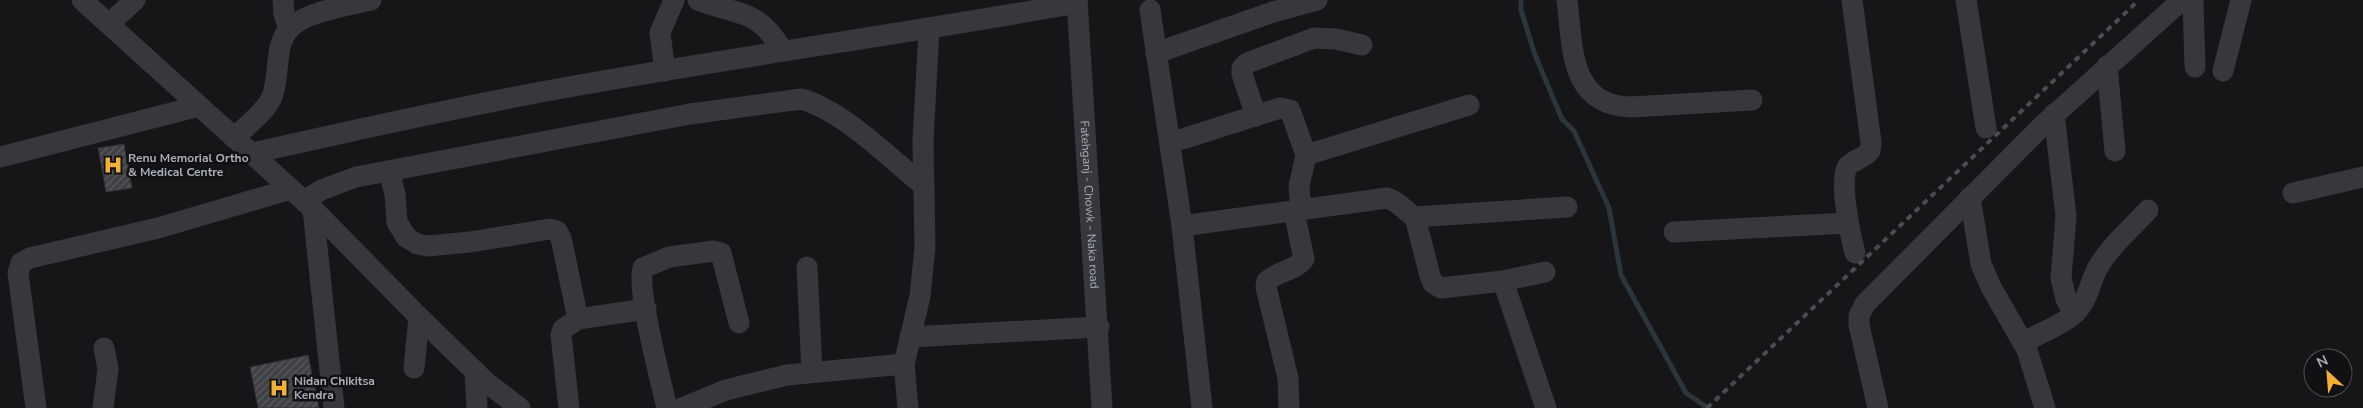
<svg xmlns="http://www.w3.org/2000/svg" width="2363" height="408" viewBox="0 0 2363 408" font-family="'Nunito Sans',sans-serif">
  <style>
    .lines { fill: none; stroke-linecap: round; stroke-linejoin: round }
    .stream { stroke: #2c353c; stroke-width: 5 }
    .building { fill: url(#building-hatch); stroke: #303034 }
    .minor { stroke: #37383d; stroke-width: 21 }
    .rail { stroke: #4a4c52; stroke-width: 4; stroke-dasharray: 6 5; stroke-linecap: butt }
    .labels { text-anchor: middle; stroke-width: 5; stroke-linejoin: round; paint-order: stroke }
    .poi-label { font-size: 12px; font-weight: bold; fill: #a8adb8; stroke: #111113; text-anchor: start }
    .street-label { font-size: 12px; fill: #a8adb8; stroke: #111113 }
  </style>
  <defs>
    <pattern id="building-hatch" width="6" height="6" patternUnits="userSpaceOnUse" patternTransform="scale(1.25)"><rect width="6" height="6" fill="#404145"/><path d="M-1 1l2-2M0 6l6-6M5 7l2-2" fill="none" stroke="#595a5e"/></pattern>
  </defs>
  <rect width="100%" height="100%" fill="#161618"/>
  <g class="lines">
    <path class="stream" d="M1521 0V10L1535 55 1562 119 1574 131 1609 208 1621 275 1686 393 1708 408"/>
  </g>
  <path class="building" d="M124 144 132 188 106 192 98 148Z
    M308 355 319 408H258L250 367Z"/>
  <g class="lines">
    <g class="minor">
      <path d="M82 0 313 209 419 317 486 382 520 408"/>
      <path d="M283 0 284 14 289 29"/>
      <path d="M698 0C741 17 756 7 783 51"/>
      <path id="s1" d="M1077 0 1102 408"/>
      <path d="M1567 0C1573 48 1569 105 1631 107L1752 100"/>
      <path d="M1852 0 1871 142 1870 151C1864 158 1853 160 1848 166 1838 178 1851 238 1855 253"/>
      <path d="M1966 0 1986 128"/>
      <path d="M2193 0 2195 67"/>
      <path d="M1150 10 1182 226 1387 198C1399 201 1404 211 1415 217L1567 207"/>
      <path d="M109 24 135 0"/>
      <path d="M1156 53 1273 12 1317 0"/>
      <path d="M2107 66 2115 151"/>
      <path d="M665 71 660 33 674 0"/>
      <path d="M2223 71 2241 0"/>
      <path d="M2054 114 2066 216 2061 278 2066 299 2074 313"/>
      <path d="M1256 116 1242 74V68L1247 63 1314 38 1336 39 1362 45"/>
      <path d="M234 138C246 126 263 114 271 99 281 78 273 47 289 29 304 12 350 5 371 0"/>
      <path d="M1170 143 1280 108 1290 110 1306 155 1299 186 1301 210"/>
      <path d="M253 153C359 129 467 105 574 86 741 56 910 33 1077 3"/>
      <path d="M1306 155 1469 105"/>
      <path d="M0 157 199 106"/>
      <path d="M389 171 395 194 397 222 406 237 417 244 428 246 470 242 550 229 557 231 561 238 578 319"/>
      <path d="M2293 193 2363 177"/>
      <path d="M1970 197 1981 264 1991 287 2027 350 2045 408"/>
      <path d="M304 201 321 190 356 177 690 114 801 99C842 110 890 158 924 186"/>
      <path d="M313 209 334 408"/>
      <path d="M1415 217 1430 276 1433 283 1441 288 1503 281 1545 272"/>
      <path d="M1182 226 1202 408"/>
      <path d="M1674 232 1848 223"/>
      <path d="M807 267 812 372"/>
      <path d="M1503 281 1546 408"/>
      <path d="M910 337 1099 327"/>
      <path d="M2023 342C2041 333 2063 325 2077 311 2088 299 2090 283 2097 269 2109 247 2131 229 2148 210"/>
      <path d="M414 368 419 317"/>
      <path d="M475 371 477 408"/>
      <path d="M36 408 18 273 21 263 30 258 158 228 291 189"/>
      <path d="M103 408 108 369 104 348"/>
      <path d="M569 408 561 335 563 329 578 319 646 309"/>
      <path d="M667 408C661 381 636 289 643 268L669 257 714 251 721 253 739 323"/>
      <path d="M682 408 726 390 787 375 904 364"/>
      <path d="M908 408 904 364 920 296 925 247 923 141 929 29"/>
      <path d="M1289 408 1288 378 1266 287 1267 281C1278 271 1295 271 1304 259L1294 211"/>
      <path d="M1878 408 1859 325V316L1865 304 2042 126 2182 0"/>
    </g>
    <path class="rail" d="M1707 408 2139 0"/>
  </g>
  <defs>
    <g id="hospital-bare" transform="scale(1.5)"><path d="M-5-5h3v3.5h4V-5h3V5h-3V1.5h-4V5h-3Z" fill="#f2b134" stroke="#111113" stroke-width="2.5" paint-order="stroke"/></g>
  </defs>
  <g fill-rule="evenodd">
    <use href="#hospital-bare" x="113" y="165"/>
    <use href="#hospital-bare" x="279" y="388"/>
  </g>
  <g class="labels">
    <g class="poi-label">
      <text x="128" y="162">Renu Memorial Ortho<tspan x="128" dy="14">&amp; Medical Centre</tspan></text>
      <text x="294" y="385">Nidan Chikitsa<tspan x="294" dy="14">Kendra</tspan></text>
    </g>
    <g class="street-label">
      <text dy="4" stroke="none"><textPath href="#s1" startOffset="205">Fatehganj - Chowk - Naka road</textPath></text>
    </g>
  </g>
  <g transform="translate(2328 373) rotate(334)"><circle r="24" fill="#111113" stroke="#4d4f55"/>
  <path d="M0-4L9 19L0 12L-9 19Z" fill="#f2b134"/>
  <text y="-8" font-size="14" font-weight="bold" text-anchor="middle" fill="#a8adb8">N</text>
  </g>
</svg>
